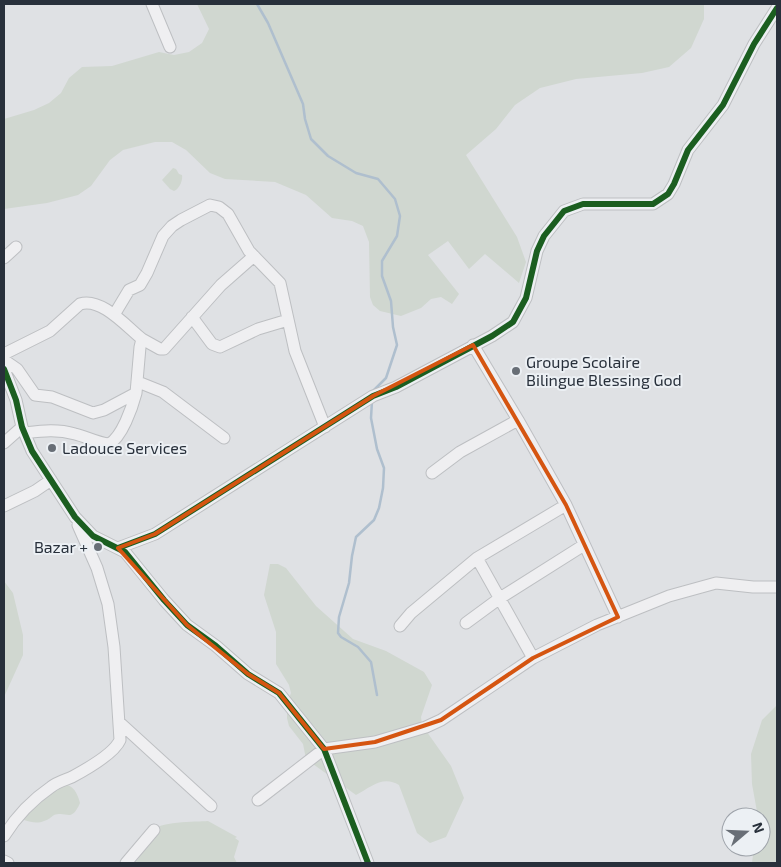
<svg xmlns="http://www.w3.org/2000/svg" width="781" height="867" viewBox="0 0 781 867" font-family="'Exo 2',sans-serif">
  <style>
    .green { fill: #d0d7d0 }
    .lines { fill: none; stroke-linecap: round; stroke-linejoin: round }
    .stream { stroke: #afbfce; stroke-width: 2.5 }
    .minor-casing { stroke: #bdbfc2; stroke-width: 13 }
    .minor { stroke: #efeff1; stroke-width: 11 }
    .cycleway-casing { stroke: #ecf0f4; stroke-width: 9 }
    .cycleway { stroke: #1b5e20; stroke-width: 6 }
    .marked { fill: none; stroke: #d55511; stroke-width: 4; stroke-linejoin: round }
    .poi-dot { fill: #686e76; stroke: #ecf0f4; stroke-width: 2 }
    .labels { text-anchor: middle; stroke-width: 4; stroke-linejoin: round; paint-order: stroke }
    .poi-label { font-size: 16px; fill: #28303b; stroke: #ecf0f4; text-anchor: start }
  </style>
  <rect width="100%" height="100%" fill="#dfe1e4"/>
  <path class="green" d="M197 4H704V19L691 48 669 67 642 73 576 79 540 88 515 105 496 129 466 155 517 237 526 262 519 283 485 254 469 269 448 241 428 255 459 294 452 304 441 297 431 299 421 308 401 316 380 311 373 305 370 297 369 242 363 226 352 221 332 218 306 195 275 182 225 179 210 173 186 150 172 142H155L123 150 110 160 91 186 78 195 47 203 4 209V119L34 110 49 103 61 93 69 78 82 67 112 66 159 52 174 55 189 52 202 43 209 29Z
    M173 168 176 169 179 174 182 175C183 181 179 189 174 191L170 189 162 180Z
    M270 564H278L286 568 316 606 353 639 386 651 424 672 432 685 421 717 422 725 451 766 464 798 446 837 430 843 417 833 399 785C383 775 371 787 356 795L306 759 303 744 289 726 287 718V703L291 693 289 685 276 664V632L264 595Z
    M4 581 13 593 23 635V655L4 697Z
    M777 705V863H752L754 847H761V817H758L752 784 751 754 762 720Z
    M62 783C74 786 77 792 80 803 71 823 68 811 54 815 51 817 48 820 44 821 37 824 31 822 24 820L20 814Z
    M208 821 237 837 235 838 239 841 234 857 237 863H135C146 850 144 844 151 832 157 821 196 822 208 821Z"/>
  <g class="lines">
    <path class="stream" d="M257 4 268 23 303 104 305 119 311 139 328 156 356 173 378 179 395 199 400 216 397 236 382 261V276L391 301 393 327 397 345 386 378 374 390
      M372 401 371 418 377 449 384 468 383 488 379 508 374 520 356 537 352 556 349 583 339 617 338 633 341 637 358 647 371 662 377 695"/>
    <g class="minor-casing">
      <path id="minor" d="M152 4 170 47
        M4 258 16 247
        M114 315 129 290 140 285 147 273 163 236 172 226 181 220 210 205 219 207 228 214 249 251 280 283 295 351 325 427
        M192 317 212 344 220 347 258 329 288 320
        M142 339 160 349H164L221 285 254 256
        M473 345 518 420 566 505 618 617
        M4 354 50 331 80 304C101 297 126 326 142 339L140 347 136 393 104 410 93 413 52 397 35 395 17 369 4 360
        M4 369 16 400 22 427 32 451 75 517 93 536 125 552 164 600 187 625 216 646 248 674 279 693 324 749 368 863
        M138 382 163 392 224 438
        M25 433C42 431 57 429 75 434 87 437 97 443 109 444 122 437 132 408 136 393
        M4 443 22 427
        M432 473 460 452 518 420
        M4 506 35 491 51 480
        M118 548 155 534 373 396 396 387 492 336 513 322 526 298 537 251 544 236 564 211 583 204H653L668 194 674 184 688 150 723 105 754 44 777 8
        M477 558 533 658
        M466 623 500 598 584 545
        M400 626 411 613 477 558 566 505
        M119 722 211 806
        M258 800 324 749 375 742 426 727 441 720 533 658 597 625 669 596 716 583 753 587H777
        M4 836C16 817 32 800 51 787 57 782 65 780 72 777 85 770 114 754 120 740L114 647 108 604 97 568 78 525
        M4 861 8 863
        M126 863 154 830"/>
    </g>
    <use href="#minor" class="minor"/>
    <g class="cycleway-casing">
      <path id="cycleway" d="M4 369 16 400 22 427 32 451 75 517 93 536 125 552 164 600 187 625 216 646 248 674 279 693 324 749 368 863
        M118 548 155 534 373 396 396 387 492 336 513 322 526 298 537 251 544 236 564 211 583 204H653L668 194 674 184 688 150 723 105 754 44 777 8"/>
    </g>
    <use href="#cycleway" class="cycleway"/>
  </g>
  <path class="marked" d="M473 345 566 505 618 617 533 658 441 720 375 742 324 749 279 693 248 674 187 625 118 548 155 534 373 396Z"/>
  <g class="poi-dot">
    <circle cx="516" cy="371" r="5"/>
    <circle cx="52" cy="448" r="5"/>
    <circle cx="98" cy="547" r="5"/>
  </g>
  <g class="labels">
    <g class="poi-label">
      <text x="526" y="368">Groupe Scolaire<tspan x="526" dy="18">Bilingue Blessing God</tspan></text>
      <text x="62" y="454">Ladouce Services</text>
      <text x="88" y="553" text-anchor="end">Bazar +</text>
    </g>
  </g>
  <rect width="781" height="867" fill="none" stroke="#28303b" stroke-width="10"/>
  <g transform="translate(746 832) rotate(71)"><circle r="24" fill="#ecf0f4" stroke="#9ea3aa"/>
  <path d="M0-4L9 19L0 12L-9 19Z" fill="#686e76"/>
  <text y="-8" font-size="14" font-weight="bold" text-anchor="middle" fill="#28303b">N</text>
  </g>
</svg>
